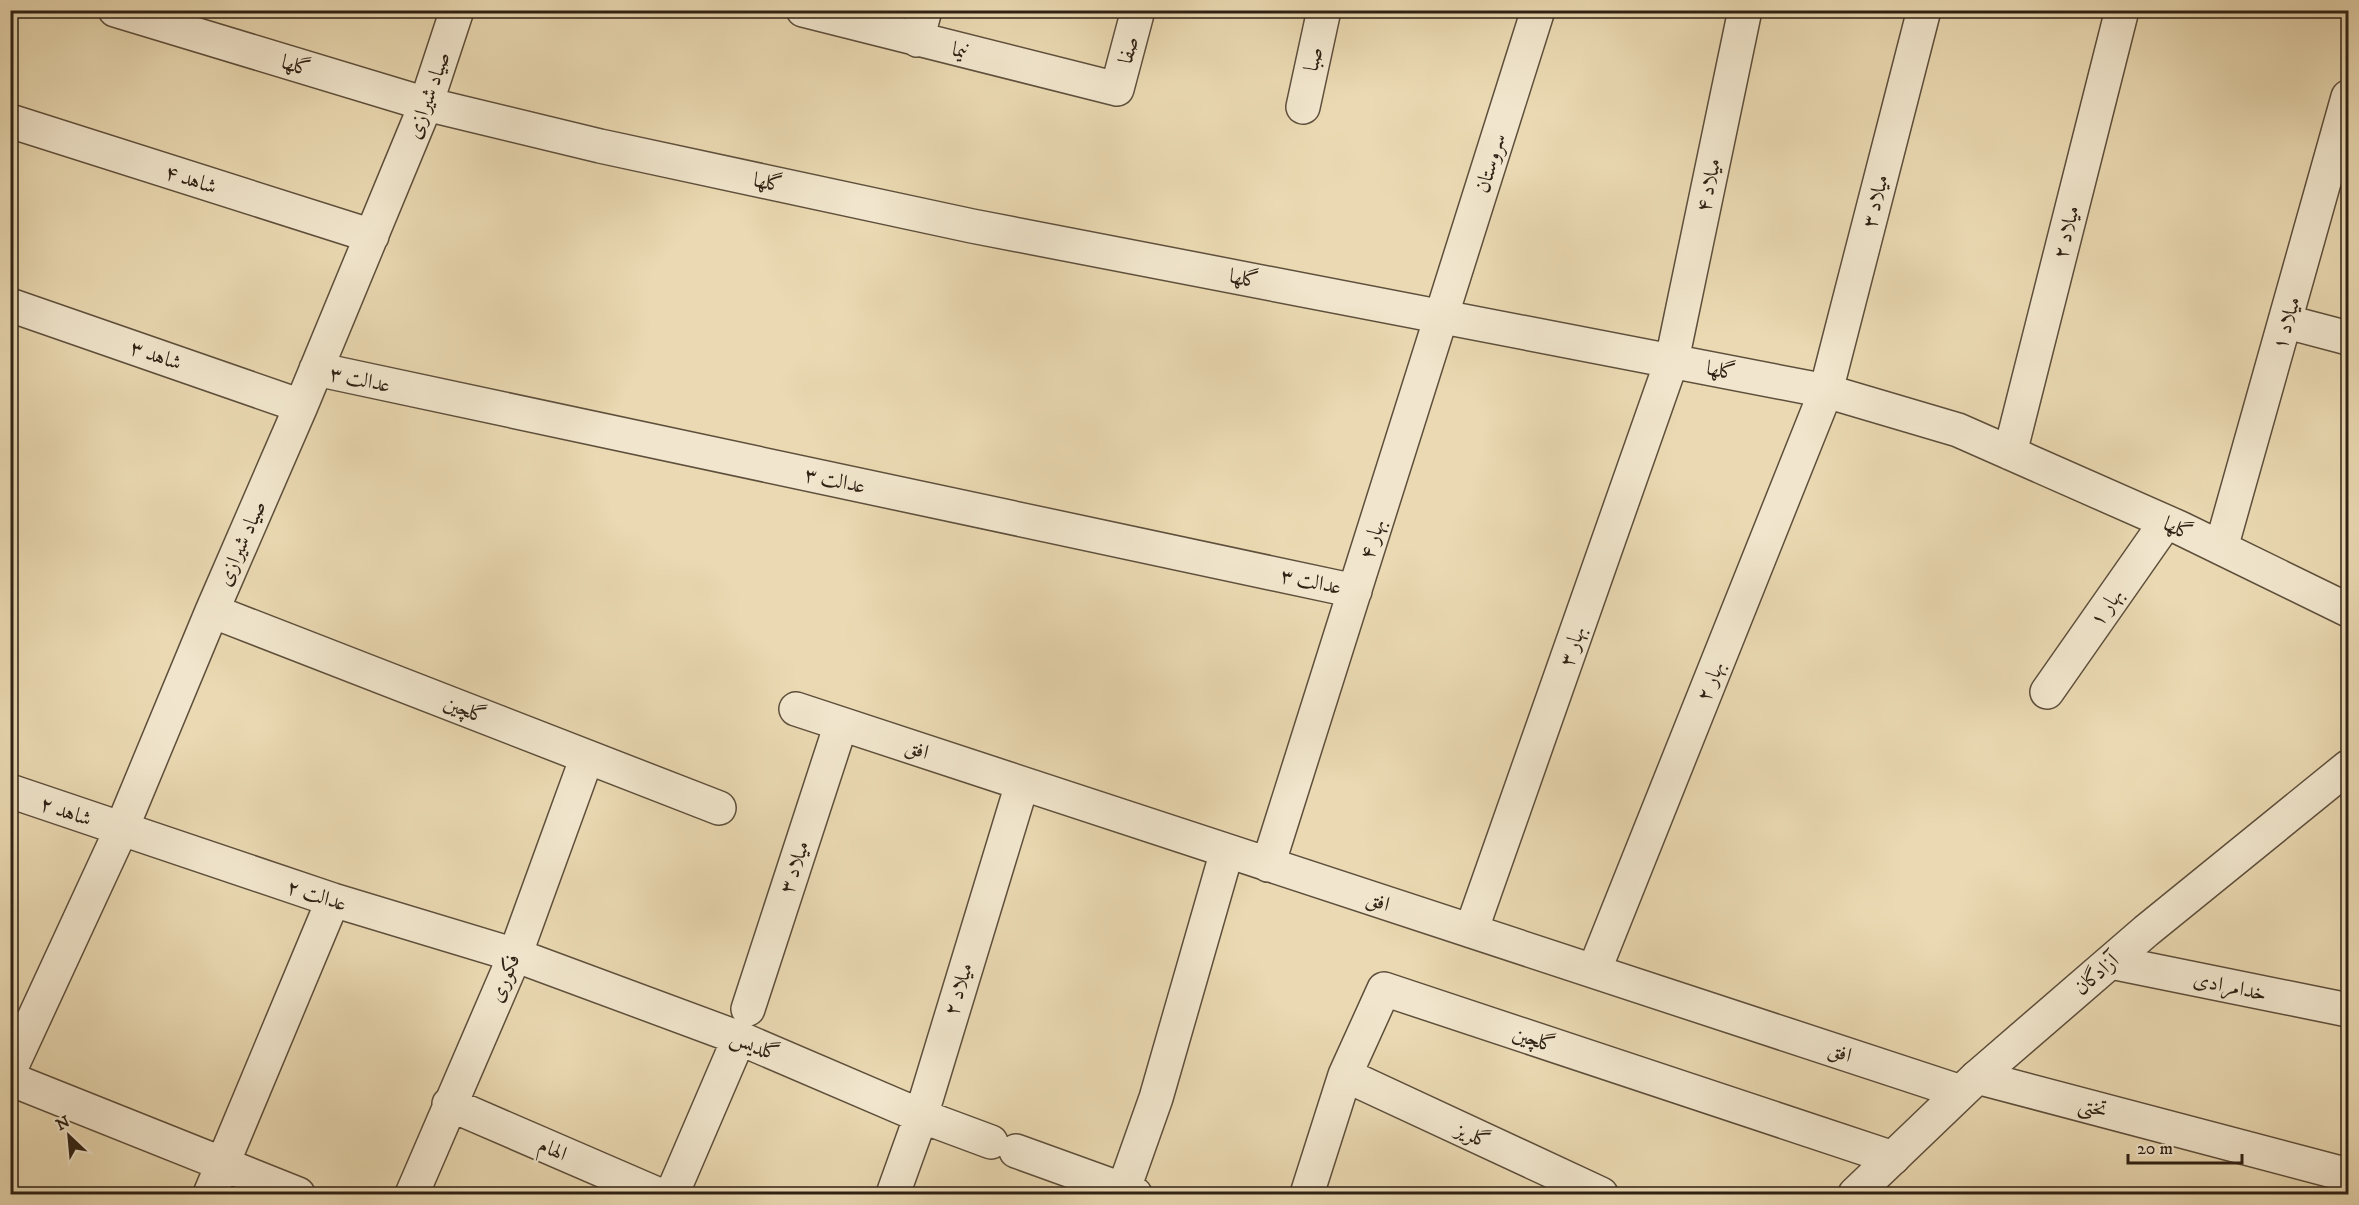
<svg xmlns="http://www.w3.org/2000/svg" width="2359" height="1205" viewBox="0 0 2359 1205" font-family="'IM FELL DW Pica',Amiri,serif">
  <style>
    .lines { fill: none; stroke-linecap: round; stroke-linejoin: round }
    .minor-casing { stroke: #5e4f3c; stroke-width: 36 }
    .tertiary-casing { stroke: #5e4f3c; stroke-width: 36 }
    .minor { stroke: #f1e6cd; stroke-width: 33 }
    .tertiary { stroke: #f1e6cd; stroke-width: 33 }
    .labels { text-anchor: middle; stroke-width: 4.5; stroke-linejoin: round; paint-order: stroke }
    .street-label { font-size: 21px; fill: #2f2114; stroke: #f1e6cd }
  </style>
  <rect width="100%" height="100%" fill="#ead9b2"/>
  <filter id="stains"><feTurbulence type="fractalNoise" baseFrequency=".00333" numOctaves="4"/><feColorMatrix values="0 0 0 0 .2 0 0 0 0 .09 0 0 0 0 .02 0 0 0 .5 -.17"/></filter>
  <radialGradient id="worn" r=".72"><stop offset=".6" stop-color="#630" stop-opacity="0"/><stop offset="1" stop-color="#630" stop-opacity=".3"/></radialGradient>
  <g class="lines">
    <g class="minor-casing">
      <path id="minor" d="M115 10 426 104 600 146 972 226 1826 391 1958 430 2180 528 2348 610
        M803 10 1117 89 1138 10
        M917 40 925 10
        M1303 107 1324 10
        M10 121 372 236
        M10 305 301 406
        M2287 322 2348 338
        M316 369 1355 591
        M2010 453 2122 10
        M2221 548 2348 97
        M212 611 719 808
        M2047 692 2166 522
        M796 709 1961 1092
        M10 791 333 900 515 955 739 1038 921 1116 991 1142
        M1268 865 1538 10
        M1471 931 1672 360 1745 10
        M2111 962 2348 1010
        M1594 971 1826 391 1924 10
        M748 1009 841 724
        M10 1070 121 830 212 611 301 406 426 104 457 10
        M1345 1075 1601 1194
        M1977 1077 2348 1175
        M10 1079 298 1194
        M449 1104 657 1194
        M1016 1151 1135 1194
        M210 1194 333 900
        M412 1194 515 955 587 757
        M672 1194 739 1038
        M893 1194 921 1116 1022 784
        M1122 1194 1156 1098 1227 851
        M1307 1194 1345 1075 1384 989 1893 1158"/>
    </g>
    <g class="tertiary-casing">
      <path id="tertiary" d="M1855 1194 1977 1077 2146 931 2348 767"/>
    </g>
    <use href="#minor" class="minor"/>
    <use href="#tertiary" class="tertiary"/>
  </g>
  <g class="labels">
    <g class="street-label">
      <text transform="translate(960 50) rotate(14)" y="7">نیما</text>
      <text transform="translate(1128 50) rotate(-75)" y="7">صفا</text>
      <text transform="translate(1313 59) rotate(-77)" y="7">صبا</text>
      <text transform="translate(296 65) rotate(17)" y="7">گلها</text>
      <text transform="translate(428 95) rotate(-70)" y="7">صیاد شیرازی</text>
      <text transform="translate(1490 163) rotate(-73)" y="7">سروستان</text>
      <text transform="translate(191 179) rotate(18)" y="7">شاهد ۴</text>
      <text transform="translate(768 182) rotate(12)" y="7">گلها</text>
      <text transform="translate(1708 185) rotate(-78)" y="7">میلاد ۴</text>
      <text transform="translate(1875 201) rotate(-76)" y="7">میلاد ۳</text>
      <text transform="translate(2066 232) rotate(-76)" y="7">میلاد ۲</text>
      <text transform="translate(1244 278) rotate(11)" y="7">گلها</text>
      <text transform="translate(2286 323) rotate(-74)" y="7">میلاد ۱</text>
      <text transform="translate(156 355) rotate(19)" y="7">شاهد ۳</text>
      <text transform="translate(1721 370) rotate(11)" y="7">گلها</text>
      <text transform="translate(360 379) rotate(12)" y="7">عدالت ۳</text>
      <text transform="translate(835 480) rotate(12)" y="7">عدالت ۳</text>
      <text transform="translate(2178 528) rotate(25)" y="7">گلها</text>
      <text transform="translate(1372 539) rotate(-72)" y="7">بهار ۴</text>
      <text transform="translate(241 543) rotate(-66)" y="7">صیاد شیرازی</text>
      <text transform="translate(1311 581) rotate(12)" y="7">عدالت ۳</text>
      <text transform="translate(2106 607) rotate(-55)" y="7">بهار ۱</text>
      <text transform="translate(1572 646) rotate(-71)" y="7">بهار ۳</text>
      <text transform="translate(1710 681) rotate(-68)" y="7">بهار ۲</text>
      <text transform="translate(465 709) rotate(21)" y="7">گلچین</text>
      <text transform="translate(917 749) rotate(18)" y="7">افق</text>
      <text transform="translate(66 811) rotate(19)" y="7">شاهد ۲</text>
      <text transform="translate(794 867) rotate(-72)" y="7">میلاد ۳</text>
      <text transform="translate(317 895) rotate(18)" y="7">عدالت ۲</text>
      <text transform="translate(1378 901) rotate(18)" y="7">افق</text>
      <text transform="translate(2096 974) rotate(-41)" y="7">آزادگان</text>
      <text transform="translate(504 978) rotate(-67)" y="7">فکوری</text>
      <text transform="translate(2230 986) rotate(12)" y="7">خدامرادی</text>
      <text transform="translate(958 989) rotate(-73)" y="7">میلاد ۲</text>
      <text transform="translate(1534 1039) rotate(18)" y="7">گلچین</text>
      <text transform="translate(755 1045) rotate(22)" y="7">گلدیس</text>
      <text transform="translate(1840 1052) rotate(18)" y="7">افق</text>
      <text transform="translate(2093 1107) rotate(15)" y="7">تختی</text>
      <text transform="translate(1473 1135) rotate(25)" y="7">گلریز</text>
      <text transform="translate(553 1149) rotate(24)" y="7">الهام</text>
    </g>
  </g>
  <rect width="2359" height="1205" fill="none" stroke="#ead9b2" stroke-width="36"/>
  <rect x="12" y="12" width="2335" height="1181" fill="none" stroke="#2f2114" stroke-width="3"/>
  <rect x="18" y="18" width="2323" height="1169" fill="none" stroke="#2f2114" stroke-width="1.5"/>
  <g transform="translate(69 1136) rotate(334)" stroke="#f1e6cd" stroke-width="4.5" paint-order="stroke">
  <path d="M0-4.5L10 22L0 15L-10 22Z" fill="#2f2114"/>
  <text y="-9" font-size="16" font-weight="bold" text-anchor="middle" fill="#2f2114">N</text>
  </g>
  <path d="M2128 1154v9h114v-9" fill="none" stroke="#2f2114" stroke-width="3"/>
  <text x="2137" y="1154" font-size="18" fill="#2f2114" stroke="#f1e6cd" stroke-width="4.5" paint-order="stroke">20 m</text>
  <rect width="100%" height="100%" filter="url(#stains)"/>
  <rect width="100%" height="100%" fill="url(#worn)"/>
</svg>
